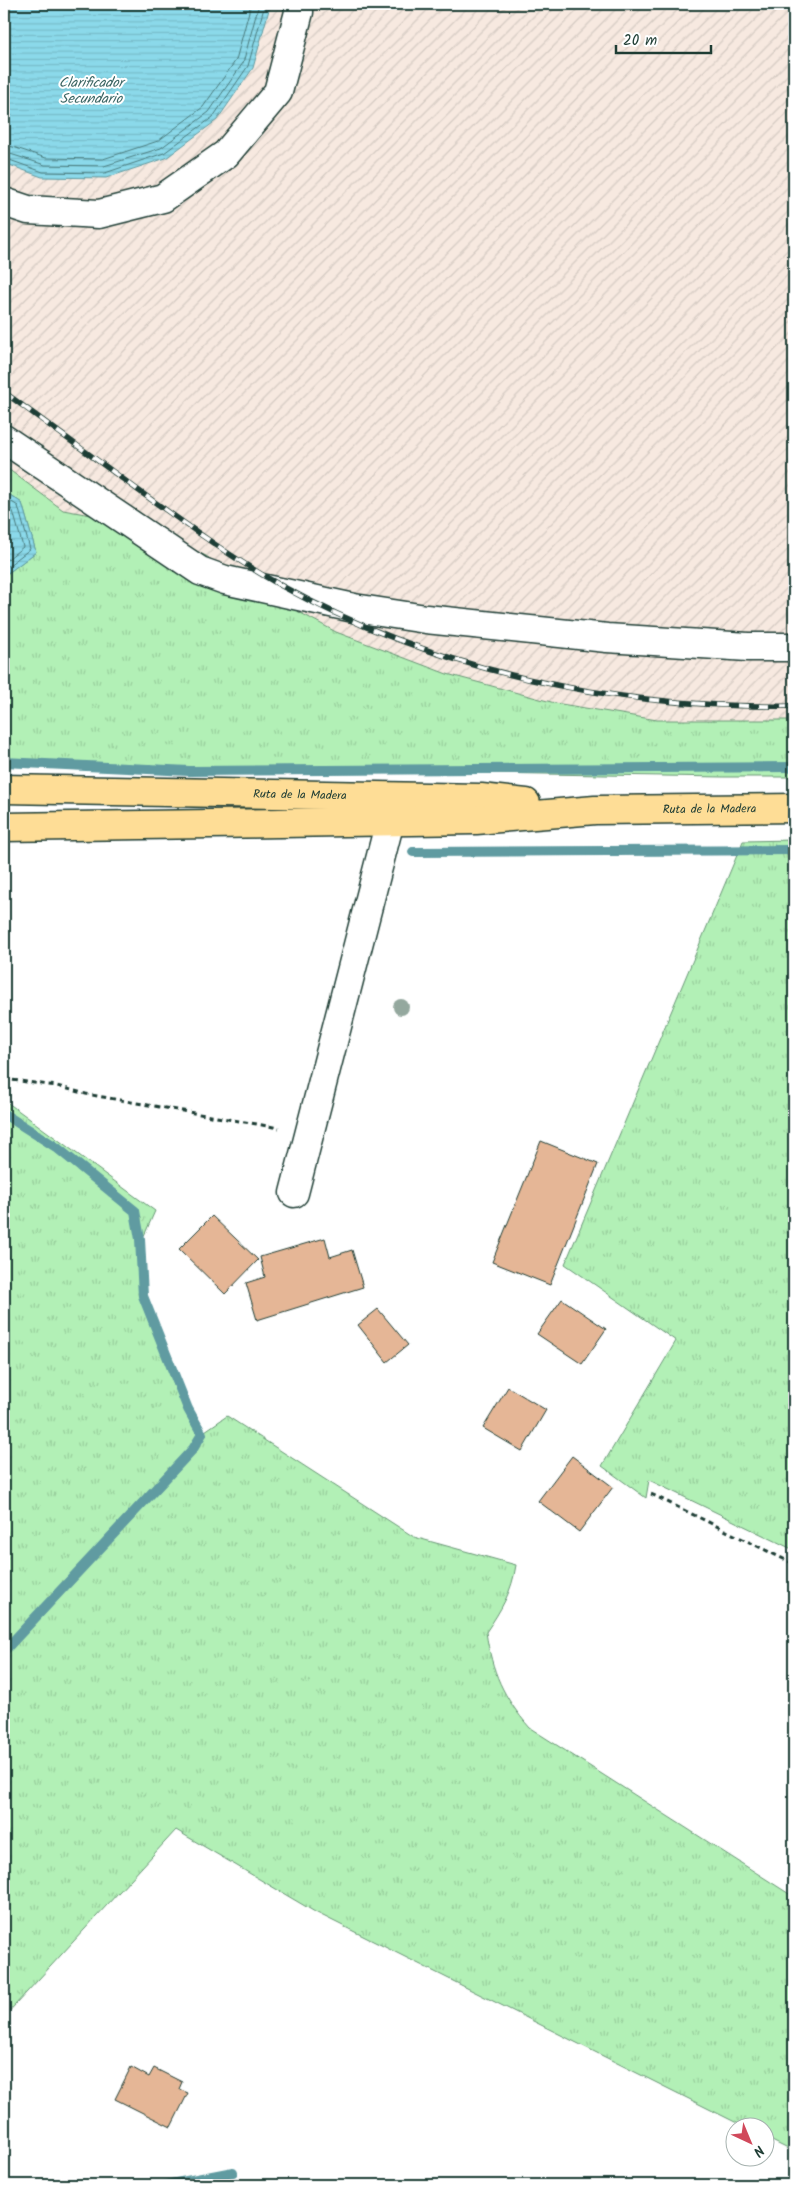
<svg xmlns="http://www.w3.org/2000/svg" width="798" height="2189" viewBox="0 0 798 2189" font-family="Kalam,sans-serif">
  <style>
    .industrial { fill: url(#industrial-furrows) }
    .grass { fill: url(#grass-tufts); stroke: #689675 }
    .water { fill: url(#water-rules); stroke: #609ba1 }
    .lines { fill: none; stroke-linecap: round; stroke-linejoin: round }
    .shore { stroke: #4a7b7d; stroke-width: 1 }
    .stream { stroke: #609ba1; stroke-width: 10 }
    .building { fill: #e5b696; stroke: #1f3d34 }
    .minor-casing { stroke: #1f3d34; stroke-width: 31 }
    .highway-casing { stroke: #1f3d34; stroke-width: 31 }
    .path { stroke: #1f3d34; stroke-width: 3; stroke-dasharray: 5 4; stroke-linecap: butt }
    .minor { stroke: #fff; stroke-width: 28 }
    .highway { stroke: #fedd96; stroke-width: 28 }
    .rail-casing { stroke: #1f3d34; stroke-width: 5.5 }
    .rail { stroke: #fff; stroke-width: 4; stroke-dasharray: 11; stroke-linecap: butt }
    .tree { fill: #94a89e }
    .labels { text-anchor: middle; stroke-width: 4; stroke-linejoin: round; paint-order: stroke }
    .street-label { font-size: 12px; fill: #1f3d34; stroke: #fff }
    .water-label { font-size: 14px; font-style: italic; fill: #3a6462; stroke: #fff }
  </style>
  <defs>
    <pattern id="industrial-furrows" width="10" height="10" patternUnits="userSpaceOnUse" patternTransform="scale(1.25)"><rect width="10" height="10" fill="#f7e9e0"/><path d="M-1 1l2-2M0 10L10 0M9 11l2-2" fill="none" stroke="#d3c9c1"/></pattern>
    <pattern id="grass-tufts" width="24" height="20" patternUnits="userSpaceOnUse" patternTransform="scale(1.25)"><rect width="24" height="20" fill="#b2f0b6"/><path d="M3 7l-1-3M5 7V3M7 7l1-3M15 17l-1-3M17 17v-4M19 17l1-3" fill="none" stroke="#99cf9d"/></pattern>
    <pattern id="water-rules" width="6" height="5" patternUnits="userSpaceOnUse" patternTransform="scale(1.25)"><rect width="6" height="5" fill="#8bd9ea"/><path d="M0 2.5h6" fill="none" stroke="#78bbc9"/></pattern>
  </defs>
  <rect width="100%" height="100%" fill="#fff"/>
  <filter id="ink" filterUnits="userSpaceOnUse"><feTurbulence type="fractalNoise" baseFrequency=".02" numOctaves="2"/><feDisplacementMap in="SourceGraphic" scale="10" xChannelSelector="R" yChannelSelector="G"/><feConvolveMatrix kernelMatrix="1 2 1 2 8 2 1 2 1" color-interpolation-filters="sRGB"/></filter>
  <g filter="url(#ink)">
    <path class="industrial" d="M4 4H794V720L4 719Z"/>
    <path class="grass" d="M4 466 63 510 102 517 174 541 206 556 247 584 336 632 447 674 555 703 657 720H794V777H723L4 765V576L36 552 22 503 4 491Z
      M794 840V1550L649 1480 646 1498 602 1466 676 1341 565 1264 743 841Z
      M4 1100 155 1211 139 1247 143 1296 188 1409 202 1433 227 1416 414 1537 516 1565C512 1592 501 1610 486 1632 492 1672 503 1697 530 1728L794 1897V2152L766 2138V2126H743L315 1912 176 1830 4 2017Z"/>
    <path class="water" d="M4 4H270V6L253 68 217 120 166 158 106 178 42 177 4 163Z
      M4 491 22 503 36 552 4 576Z"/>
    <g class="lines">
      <path class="shore" d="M4 144 46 158 103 159 158 141 203 107 236 60 251 4
        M4 152 45 165 104 166 161 148 209 112 243 63 259 4
        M4 158 43 172 105 173 164 153 213 117 248 66 265 4
        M4 497 18 506 30 549 4 569
        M4 504 13 511 23 547 4 562"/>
      <path class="stream" d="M4 762 189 771 794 767
        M413 852 794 850
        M4 1114 56 1147 135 1211 140 1239 143 1296 188 1409 202 1434 193 1449 4 1651
        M166 2185 233 2172"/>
    </g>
    <path class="building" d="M541 1141 598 1164 550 1285 492 1262Z
      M212 1216 258 1260 225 1294 179 1249Z
      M325 1238 330 1257 352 1250 363 1287 257 1320 246 1283 265 1277 260 1257Z
      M562 1299 606 1329 582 1364 537 1334Z
      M378 1309 408 1345 387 1362 358 1325Z
      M508 1387 546 1410 522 1451 483 1428Z
      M572 1456 613 1487 579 1532 538 1501Z
      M131 2067 149 2077 154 2068 182 2082 179 2089 188 2093 171 2127 115 2099Z"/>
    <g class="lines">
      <g class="minor-casing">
        <path id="minor" d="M4 202 28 210 99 214 163 198 226 154 278 92 299 12 298 4
          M4 439 200 571 225 580 354 608 426 619 607 638 748 647H794
          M294 1193 390 821"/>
      </g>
      <g class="highway-casing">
        <g id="highway">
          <path id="s1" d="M4 789 481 798 526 803"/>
          <path id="s2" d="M4 827 476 820 595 810 794 808"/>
        </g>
      </g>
      <path class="path" d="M4 1079 57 1086 86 1094 279 1128
        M651 1494 794 1564"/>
      <use href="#minor" class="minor"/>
      <use href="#highway" class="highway"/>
      <g class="rail-casing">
        <path id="rail" d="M4 392C50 426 96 459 142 493 187 525 232 558 280 585 438 672 615 709 794 706"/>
      </g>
      <use href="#rail" class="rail"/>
    </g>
    <circle class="tree" cx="401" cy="1007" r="8"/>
  </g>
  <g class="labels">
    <g class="street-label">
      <text dy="4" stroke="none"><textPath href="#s1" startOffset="296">Ruta de la Madera</textPath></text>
      <text dy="4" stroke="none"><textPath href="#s2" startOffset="706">Ruta de la Madera</textPath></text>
    </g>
    <g class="water-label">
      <text x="91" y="87">Clarificador<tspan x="91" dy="16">Secundario</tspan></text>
    </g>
  </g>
  <rect width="798" height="2189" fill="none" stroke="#fff" stroke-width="20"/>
  <rect x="10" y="10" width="778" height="2169" fill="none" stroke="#1f3d34" stroke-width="2" filter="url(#ink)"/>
  <g transform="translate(750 2142) rotate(136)"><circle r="24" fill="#ffffff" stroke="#a5b1ae"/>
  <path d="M0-4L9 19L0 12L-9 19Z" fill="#d1495b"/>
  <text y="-8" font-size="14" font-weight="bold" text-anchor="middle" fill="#1f3d34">N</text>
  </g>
  <path d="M616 45v8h95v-8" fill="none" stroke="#1f3d34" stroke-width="2.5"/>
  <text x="623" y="45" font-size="15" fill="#1f3d34" stroke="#ffffff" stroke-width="4" paint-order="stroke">20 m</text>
</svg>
